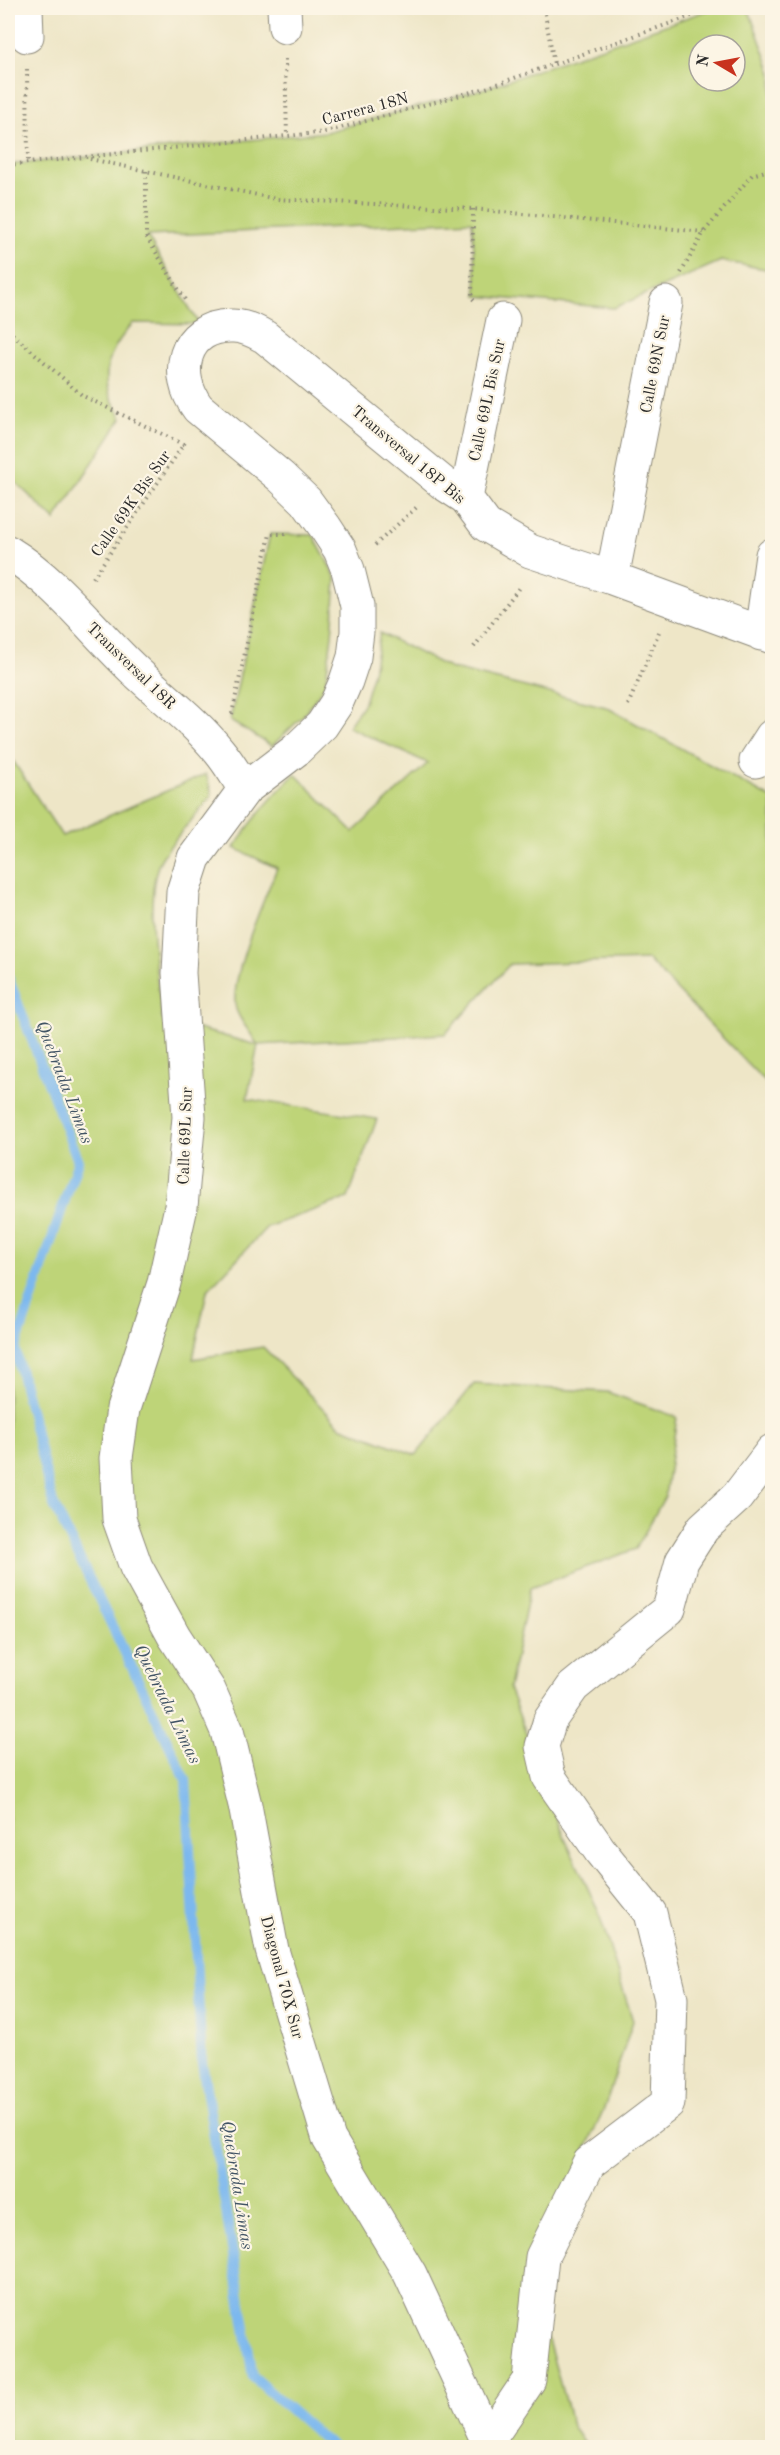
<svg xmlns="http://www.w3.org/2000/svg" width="780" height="2455" viewBox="0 0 780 2455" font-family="'Old Standard TT',serif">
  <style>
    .green { fill: #bed478; stroke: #748052; stroke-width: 1.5; fill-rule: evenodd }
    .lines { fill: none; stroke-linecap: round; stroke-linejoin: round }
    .stream { stroke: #7cb8ee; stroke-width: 10 }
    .street-casing { stroke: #8c8879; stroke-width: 35 }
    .path { stroke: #8c8879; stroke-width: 4; stroke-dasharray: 1.5 4.5; stroke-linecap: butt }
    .street { stroke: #fff; stroke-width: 33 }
    .labels { text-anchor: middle; stroke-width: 4.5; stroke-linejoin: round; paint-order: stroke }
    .street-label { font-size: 16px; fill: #2b2b2b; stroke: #fcf5e5 }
    .water-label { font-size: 18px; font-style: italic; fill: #435566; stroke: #fcf5e5 }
  </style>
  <rect width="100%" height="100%" fill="#fcf5e5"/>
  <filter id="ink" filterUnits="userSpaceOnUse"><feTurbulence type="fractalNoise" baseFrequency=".0167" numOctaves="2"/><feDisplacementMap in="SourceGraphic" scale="12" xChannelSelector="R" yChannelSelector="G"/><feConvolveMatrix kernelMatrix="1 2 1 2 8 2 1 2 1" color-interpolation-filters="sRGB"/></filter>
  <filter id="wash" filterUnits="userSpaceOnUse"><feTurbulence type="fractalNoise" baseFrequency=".008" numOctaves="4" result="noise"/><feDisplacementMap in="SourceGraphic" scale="24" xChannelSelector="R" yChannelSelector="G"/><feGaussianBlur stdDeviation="1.35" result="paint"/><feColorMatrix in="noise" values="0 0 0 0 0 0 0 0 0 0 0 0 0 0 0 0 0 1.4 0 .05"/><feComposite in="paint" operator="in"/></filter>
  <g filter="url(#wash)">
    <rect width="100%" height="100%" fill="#eee6c7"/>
    <path class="green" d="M714 8H748L772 73V270L721 261 614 308 477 296 472 221 147 236 199 324 133 323C116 342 101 364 109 392 111 401 118 410 122 418L55 520 8 475V165L326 132 486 88ZM699 45H735V81H699Z
      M270 534 313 535 336 578 332 636 325 685 303 716 272 746 230 721Z
      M380 633 449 668 606 707 772 799V1089L648 960 510 964 445 1034 258 1045 247 1099 377 1119 348 1198 267 1227 207 1291 193 1359 263 1347 340 1426 416 1455 474 1384 607 1392 677 1417 665 1496 636 1549 530 1588 509 1688 566 1841 597 1908 633 2021 605 2106 543 2245 544 2326 572 2426 586 2447H8V753L62 836 206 774 212 795C196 816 177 835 163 856 141 888 158 980 162 1019L257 1045C252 1033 240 1022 236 1009 228 980 265 898 277 868L234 848C252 820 271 797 295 774L353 832 428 763 348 727 364 703 373 672Z"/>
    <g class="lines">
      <path class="stream" d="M8 977 78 1161 15 1349 53 1503 186 1780 202 2063 253 2377 334 2448"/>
    </g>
  </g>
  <g filter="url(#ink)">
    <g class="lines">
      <g class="street-casing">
        <path id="street" d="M26 8 27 36
          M284 8 285 27
          M466 498 503 320
          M8 552C57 582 91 629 132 668 161 696 194 720 219 751 229 763 237 777 245 789
          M612 578 666 303
          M761 634 772 555
          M756 761 772 736
          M488 2441 529 2380 542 2257 589 2163 668 2103 671 1999 650 1913 601 1852 549 1777 542 1746 550 1720 573 1687 669 1609 682 1561 703 1528 737 1497 772 1451
          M491 2448 410 2274 329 2139 272 1950 245 1805 227 1731 209 1690 174 1636 136 1567 119 1519 116 1458 123 1409 164 1283 181 1207 189 1117 179 973 183 892 194 858 245 789 296 750 322 725 336 704 346 681 354 657 357 632V606L348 570 340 550 325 527 306 501 281 477 198 408C173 375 182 327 230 326 242 325 255 331 265 337L443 483 466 498 486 525 530 551 612 578 772 637"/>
      </g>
      <path class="path" d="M544 8 554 64
        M678 8 680 19
        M285 59 287 136
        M27 69 28 164
        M90 159 276 199 473 209 704 232
        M8 165 326 132 486 88 714 8
        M146 171V236L187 303
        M473 209 472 298 475 301
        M681 273 704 232 752 175 772 169
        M8 330 83 396 185 445
        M375 545 418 506
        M93 578 186 441
        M474 647 521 585
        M628 705 659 632
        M232 714 270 534H286"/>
      <use href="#street" class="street"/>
    </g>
  </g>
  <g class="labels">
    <g class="street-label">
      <text transform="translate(365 108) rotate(-15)" y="6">Carrera 18N</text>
      <text transform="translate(654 364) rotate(-79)" y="6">Calle 69N Sur</text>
      <text transform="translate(486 400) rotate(-78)" y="6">Calle 69L Bis Sur</text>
      <text transform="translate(409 454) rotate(40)" y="6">Transversal 18P Bis</text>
      <text transform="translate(130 503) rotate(-55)" y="6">Calle 69K Bis Sur</text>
      <text transform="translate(132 665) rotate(44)" y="6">Transversal 18R</text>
      <text transform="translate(184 1136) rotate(-88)" y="6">Calle 69L Sur</text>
      <text transform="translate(283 1977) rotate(75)" y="6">Diagonal 70X Sur</text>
    </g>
    <g class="water-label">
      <text transform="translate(65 1082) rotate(69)" y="6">Quebrada Limas</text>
      <text transform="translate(168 1704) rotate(64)" y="6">Quebrada Limas</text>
      <text transform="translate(238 2185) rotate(81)" y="6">Quebrada Limas</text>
    </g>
  </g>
  <rect width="780" height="2455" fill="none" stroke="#fcf5e5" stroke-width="30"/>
  <g transform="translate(717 63) rotate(280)"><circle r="28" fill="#fcf5e5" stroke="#a8a49b" stroke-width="1.5"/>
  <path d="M0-4.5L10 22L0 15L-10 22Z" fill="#c8321e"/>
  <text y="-9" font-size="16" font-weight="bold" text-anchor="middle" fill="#2b2b2b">N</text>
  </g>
</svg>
